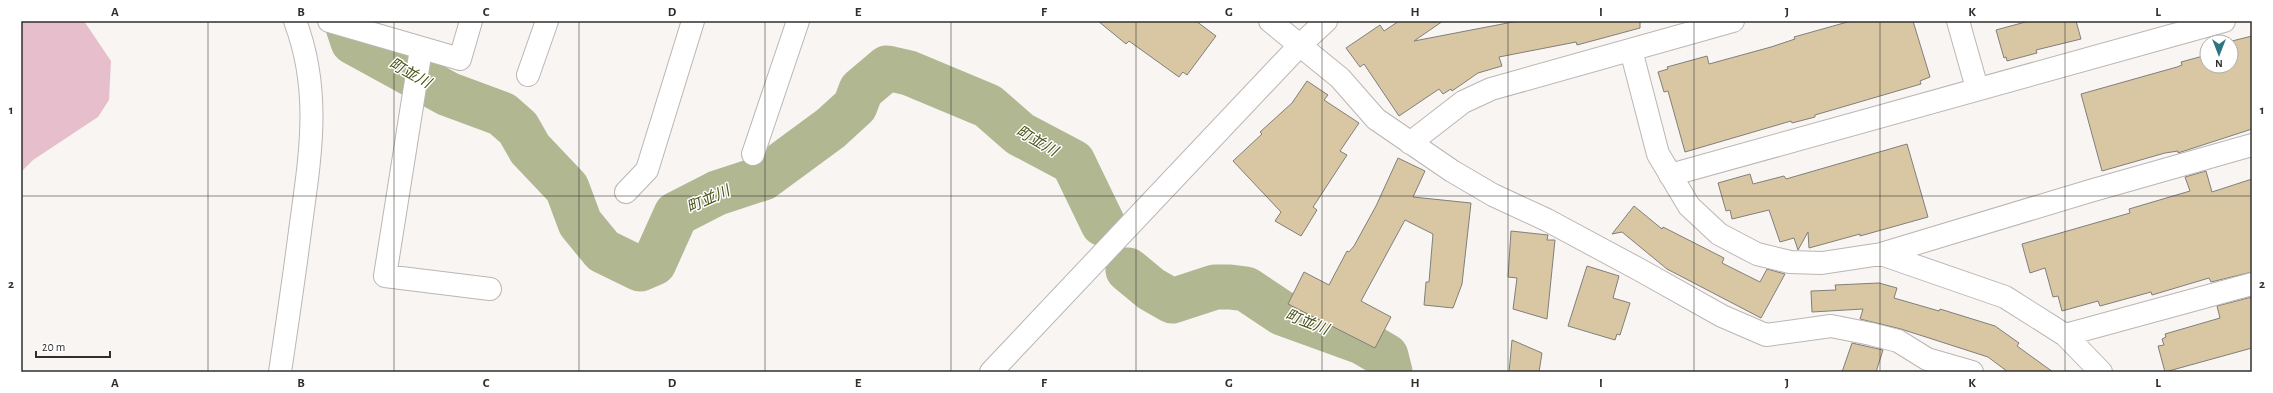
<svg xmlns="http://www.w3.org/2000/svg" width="2273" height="393" viewBox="0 0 2273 393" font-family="'Alegreya Sans','Noto Sans JP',sans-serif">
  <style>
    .green { fill: #e7bfcc }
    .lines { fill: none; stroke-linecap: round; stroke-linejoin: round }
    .river { stroke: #b0b791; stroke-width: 45 }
    .building { fill: #d8c7a2; stroke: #817f7c }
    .street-casing { stroke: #bab6b4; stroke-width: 24 }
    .secondary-casing { stroke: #bab6b4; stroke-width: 24 }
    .street { stroke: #fff; stroke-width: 22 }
    .secondary { stroke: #fff; stroke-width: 22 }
    .grid { fill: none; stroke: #302f2e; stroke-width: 1; stroke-opacity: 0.55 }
    .labels { text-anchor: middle; stroke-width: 3; stroke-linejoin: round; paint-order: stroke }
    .water-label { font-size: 15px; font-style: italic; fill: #4c5317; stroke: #fff }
    .neatline { fill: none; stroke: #302f2e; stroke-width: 1.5 }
    .grid-label { font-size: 13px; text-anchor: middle; font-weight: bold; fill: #302f2e }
  </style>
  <rect width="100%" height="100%" fill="#f9f5f3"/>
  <path class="green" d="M21 21H84L111 61 109 100 98 117 33 160 21 172Z"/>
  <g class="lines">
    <path class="river" d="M346 21 353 42 448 94 502 114 518 128 530 149 567 188 580 223 603 251 640 269 654 263 676 214 717 193 763 178 831 128 855 106 861 90 887 68 909 73 988 106 1020 134 1073 162 1103 224
      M1128 270 1151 289 1172 301 1215 287H1230L1246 289 1282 313 1362 342 1386 356 1390 372"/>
  </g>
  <path class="building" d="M1098 21H1196L1216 36 1187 75 1183 72 1179 77 1129 41 1126 44Z
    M1399 21H1443L1414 41 1518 21H1640V28L1577 45 1576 42 1499 57 1502 66 1478 73 1452 91 1451 89 1443 94 1439 89 1399 116 1364 64 1360 67 1346 48 1380 25 1384 31Z
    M1851 21H1913L1930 77 1920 81 1921 84 1815 115V117L1792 123 1791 121 1685 152 1668 91 1664 92 1658 72 1668 69 1667 67 1707 56 1709 64 1771 47 1795 39 1794 37Z
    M2029 21H2076L2081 39 2036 50 2037 53 2007 61 2006 57 2004 58 1996 30Z
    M2252 36V129L2178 153V151L2165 153 2102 171 2081 94 2177 67 2182 65 2181 62 2207 55V66H2231V42H2228Z
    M1307 81 1328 95 1324 100 1359 123 1340 151 1347 155 1313 207 1317 210 1301 236 1275 221 1281 212 1233 161 1262 134 1260 132 1292 103Z
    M1907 144 1928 217 1860 236V234L1809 248 1808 232 1798 250 1794 238 1780 242 1769 210 1732 219 1730 210 1726 211 1718 183 1750 174 1753 184 1784 176 1786 179Z
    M1398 158 1425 171 1413 197 1471 203 1462 284 1453 308 1424 305 1426 282H1429L1433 234 1405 220 1361 301 1391 317 1375 348 1288 304 1304 272 1329 285 1347 251 1349 252 1354 246 1376 206Z
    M2206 171 2212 192 2252 179V272L2211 282 2209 278 2152 295 2151 292 2100 306 2098 301 2062 311 2058 296 2053 297 2045 268 2030 273 2022 244 2130 213 2129 209 2190 191 2185 177Z
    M1634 206 1662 229 1663 227 1724 258 1722 263 1760 282 1767 269 1785 274 1761 318 1667 269 1622 232 1612 234Z
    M1511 231 1548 235 1547 240H1555L1547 319 1513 309 1517 278 1508 277Z
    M1587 266 1619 276 1613 298 1630 303 1620 335 1617 334 1615 340 1568 326Z
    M1879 283 1897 288 1894 298 1939 311 1940 309 1995 326 2019 343 2017 346 2053 372H2008L1988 357 1901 329 1860 319 1863 309 1812 312 1811 291 1836 290 1835 285Z
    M2252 297V348L2165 372 2158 346 2164 345 2162 339 2166 337 2165 334 2220 318 2217 306Z
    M1512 340 1542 353 1539 372H1509Z
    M1852 343 1883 350 1876 372H1842Z"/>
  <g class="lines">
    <g class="street-casing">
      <path id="street" d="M329 21 460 59 471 21
        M1270 21 1340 78 1376 119 1452 171 1493 195 1547 220 1640 270 1722 316 1766 335 1831 326 1871 334 1898 341 1927 359 1972 372
        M421 49 385 276 490 289
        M1631 50 1658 154 1689 206 1719 234 1757 254 1790 262 1822 263 1881 254 2090 191 2252 145
        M528 75 547 21
        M1410 143 1463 102 1491 89 1733 21
        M753 154 798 21
        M1670 175 2224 21
        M626 192 647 170 693 21
        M1881 254 2005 297 2065 335 2101 372
        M2065 335 2252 284"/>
    </g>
    <g class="secondary-casing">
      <path id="secondary" d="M1958 21 1977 88
        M280 372C287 325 294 278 300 231 310 157 322 92 295 21
        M991 372 1299 46 1326 21"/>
    </g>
    <use href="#street" class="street"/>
    <use href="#secondary" class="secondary"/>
  </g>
  <path class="grid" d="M208 21V372M394 21V372M579 21V372M765 21V372M951 21V372M1136 21V372M1322 21V372M1508 21V372M1694 21V372M1880 21V372M2065 21V372M21 196H2252"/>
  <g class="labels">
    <g class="water-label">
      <text transform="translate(410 73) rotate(29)" y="5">町並川</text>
      <text transform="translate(1037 141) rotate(30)" y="5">町並川</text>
      <text transform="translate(708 199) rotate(-24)" y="5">町並川</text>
      <text transform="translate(1307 322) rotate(21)" y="5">町並川</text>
    </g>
  </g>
  <rect width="2273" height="393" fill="none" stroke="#ffffff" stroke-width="44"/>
  <g transform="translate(2219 54) rotate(180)"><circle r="19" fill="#ffffff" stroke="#acacab"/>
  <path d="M0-3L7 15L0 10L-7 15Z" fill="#2e767f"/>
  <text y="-6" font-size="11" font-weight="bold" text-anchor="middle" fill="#302f2e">N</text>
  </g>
  <path d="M36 351v6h74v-6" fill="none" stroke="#302f2e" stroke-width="2"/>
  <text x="42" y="351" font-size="12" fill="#302f2e" stroke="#ffffff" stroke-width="3" paint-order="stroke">20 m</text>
  <rect x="22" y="22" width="2229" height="349" class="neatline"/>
  <g class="grid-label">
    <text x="115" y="16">A</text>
    <text x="301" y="16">B</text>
    <text x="486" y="16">C</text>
    <text x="672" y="16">D</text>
    <text x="858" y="16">E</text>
    <text x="1044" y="16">F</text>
    <text x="1229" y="16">G</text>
    <text x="1415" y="16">H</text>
    <text x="1601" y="16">I</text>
    <text x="1787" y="16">J</text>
    <text x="1972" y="16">K</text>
    <text x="2158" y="16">L</text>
    <text x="11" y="114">1</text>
    <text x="2262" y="114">1</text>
    <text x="11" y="288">2</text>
    <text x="2262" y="288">2</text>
    <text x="115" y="387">A</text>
    <text x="301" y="387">B</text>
    <text x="486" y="387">C</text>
    <text x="672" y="387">D</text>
    <text x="858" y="387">E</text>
    <text x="1044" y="387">F</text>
    <text x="1229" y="387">G</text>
    <text x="1415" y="387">H</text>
    <text x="1601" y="387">I</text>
    <text x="1787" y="387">J</text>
    <text x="1972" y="387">K</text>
    <text x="2158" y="387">L</text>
  </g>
</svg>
